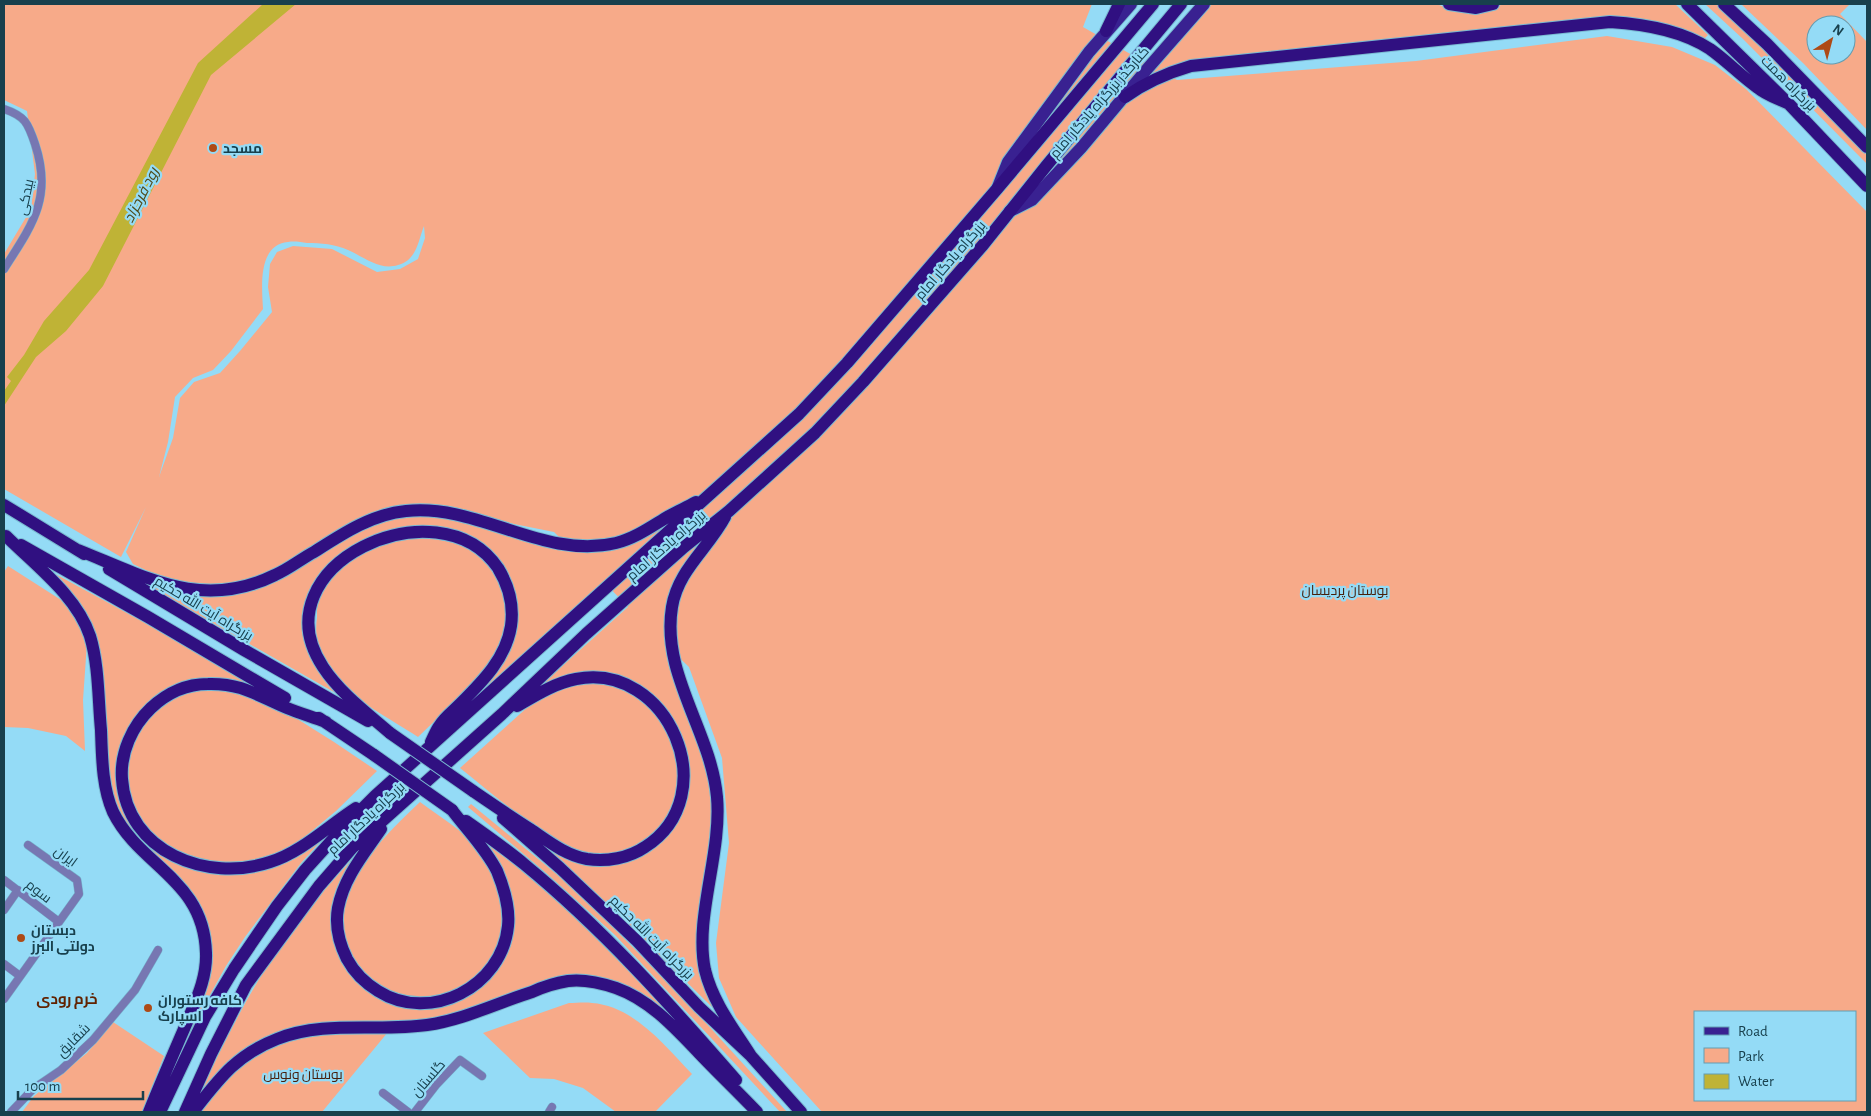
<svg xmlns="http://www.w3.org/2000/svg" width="1871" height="1116" viewBox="0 0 1871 1116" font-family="'Alegreya Sans',Cairo,sans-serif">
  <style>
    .green { fill: #f7aa89; fill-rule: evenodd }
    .water { fill: #bfb336 }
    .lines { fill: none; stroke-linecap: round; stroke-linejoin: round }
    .minor-casing { stroke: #79b9d1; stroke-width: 9 }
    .primary-casing { stroke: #79b9d1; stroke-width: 14 }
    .trunk-casing { stroke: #79b9d1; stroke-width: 14 }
    .minor { stroke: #7777b2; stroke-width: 8 }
    .primary { stroke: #392191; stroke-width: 12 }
    .trunk { stroke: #301081; stroke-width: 12 }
    .trunk-bridge-casing { stroke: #79b9d1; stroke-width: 14; stroke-linecap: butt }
    .trunk-bridge { stroke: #301081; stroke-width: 12 }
    .poi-dot { fill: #ae4a15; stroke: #94dbf6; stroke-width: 2 }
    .labels { text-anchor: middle; stroke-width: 4.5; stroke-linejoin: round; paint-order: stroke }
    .street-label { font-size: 14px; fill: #18404d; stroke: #94dbf6 }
    .poi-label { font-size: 14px; font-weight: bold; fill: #18404d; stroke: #94dbf6; text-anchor: start }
    .park-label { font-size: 14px; fill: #471f0c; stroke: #94dbf6 }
    .water-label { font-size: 15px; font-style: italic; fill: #4f4b1a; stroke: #94dbf6 }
    .neighbourhood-label { font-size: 15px; font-weight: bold; fill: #612200; stroke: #94dbf6 }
  </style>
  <rect width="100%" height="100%" fill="#94dbf6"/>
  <path class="green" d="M4 4H1092L1083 27 1155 68 1209 4H1436L1457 11 1494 8 1503 4H1675L1708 35 1703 40 1658 23 1161 71 1177 80 1416 61 1607 36 1672 47 1715 65 1746 89 1867 212V1112H822L736 1017 719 978 716 943 729 843 722 758 689 667 666 645 668 663 702 755 711 793 712 834 703 896 715 1010 599 896 524 830 561 856 642 855 661 841 675 824 685 805 689 783 688 761 665 709 654 697 644 689 611 674 583 673 572 675 531 694 628 607 604 582 442 727 511 642 500 563 481 545 453 533 361 542 345 552 336 559C331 572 305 625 306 635 307 659 324 677 339 695L141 582C176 592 208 601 244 592L351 534 385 519 433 514 572 550 554 532 514 524 454 507 429 505 410 506 266 575 220 585 195 586 152 573 133 564 126 552 146 507 121 557 4 489V254L31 209 35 174 27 111 4 100ZM424 226 425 238 418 259 400 269 377 272 332 249 293 246 277 252 270 264 268 287 272 312 240 351 220 373 194 382 180 398 173 438 159 477 168 442 175 397 193 378 213 370 231 351 263 309C262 288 257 245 288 242 294 241 301 242 307 243 321 243 335 244 348 250 364 257 380 271 398 265 417 260 418 241 424 226ZM1695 1012H1855V1100H1695Z
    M1705 4H1719L1867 153V164L1743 39Z
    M1741 4H1850L1840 14 1867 42V130L1803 63ZM1816 25H1846V55H1816Z
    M411 538C427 538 444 539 460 545 500 561 518 612 498 650 495 657 489 663 485 668 464 694 441 715 418 737 391 719 352 700 333 673 319 655 314 639 317 617 317 611 317 603 319 598 332 562 377 544 411 538Z
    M8 566 69 605 79 624 87 643 83 700 85 751 66 736 28 728 4 727V572Z
    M48 570 140 620 256 687 236 682 155 698 117 771 118 790 122 806 138 834 232 873 333 828 301 863 245 937 226 966 201 1011 170 1076 198 1003 207 927 134 835 116 808 109 781 99 656Z
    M603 683C625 689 643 697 658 715 694 762 681 838 618 852 604 855 587 856 573 851 566 848 558 841 551 837 519 817 490 792 460 768L530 705 543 697 572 684Z
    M197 689 236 691 291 715 334 742 377 771 336 811 295 845 257 861 213 863 177 852 157 839 141 822 130 801 125 773 129 749 148 717 172 698Z
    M420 802C437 815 457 826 471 842 500 875 517 928 486 965 481 971 477 979 471 983 464 987 441 997 432 998 408 1001 385 992 367 975 304 915 374 845 420 802Z
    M471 804 576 890 685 1000 787 1112H780L615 935 546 873 468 807Z
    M478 835C508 859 538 883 566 909 613 953 657 1000 700 1048L683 1032 589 977 429 1021 324 1025 225 1065 214 1076 193 1106C219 1053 244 1000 277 951 302 913 333 879 365 846 352 862 330 888 333 911 334 929 344 953 349 971L417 1009 438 1007 465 998 513 926Z
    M569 1003C576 1003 585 1002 592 1003 634 1006 665 1046 692 1074L655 1112H616L583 1088 554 1079 530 1078 483 1033Z
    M113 1022 164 1056 142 1112H22L34 1096 87 1053Z
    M388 1032 322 1112H199L234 1068 281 1041 330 1033Z"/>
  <path class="water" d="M263 4H296L211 75 103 286 66 331 36 357 4 406V391L11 381 7 377 24 355 44 321 89 270 198 63Z"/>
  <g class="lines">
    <g class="minor-casing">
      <path id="minor" d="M4 109C25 116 28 123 35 144 53 198 32 225 4 269
        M4 880 59 922
        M4 910 18 890
        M4 964 20 976
        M4 999 79 894 77 880 28 845
        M383 1093 408 1112
        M11 1112 33 1089 61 1070 93 1040 135 990 158 950
        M415 1112 436 1085 460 1060 482 1076
        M549 1112 552 1107"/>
    </g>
    <g class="primary-casing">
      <path id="primary" d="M998 187 1008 162 1089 52 1131 4
        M1010 211 1032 200 1081 148 1148 68 1204 4"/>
    </g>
    <g class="trunk-casing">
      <path id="trunk" d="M1449 4 1476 8 1493 4
        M1687 4 1789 104 1867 186
        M1724 4 1767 44 1867 147
        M1106 31 1119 4
        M1125 97C1146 82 1167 73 1191 66L1610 22C1644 24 1681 30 1710 49 1727 61 1741 76 1758 88 1766 95 1779 99 1789 104
        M4 505 84 554
        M725 517C708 549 678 570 672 607 661 675 711 731 717 797 722 854 694 917 705 970 713 1003 734 1029 751 1056
        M6 536C35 565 77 596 90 636 99 666 98 699 101 730 102 757 102 787 113 812 140 867 204 879 206 953 207 978 196 1000 187 1022 174 1052 161 1082 149 1112
        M21 545 148 617 285 698
        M78 550C146 577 202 611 275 575 289 569 301 559 314 552 342 534 372 514 406 511 479 503 542 560 616 543 636 538 652 526 669 516 678 511 687 507 696 502
        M109 569 244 650 368 721
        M319 718 374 755
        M326 722C313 717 299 713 287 708 258 696 242 683 208 684 186 684 167 693 151 708 132 726 120 753 122 779 127 852 207 883 270 862 302 852 328 826 356 808
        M390 733C367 713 340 693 323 667 256 565 439 481 498 568 509 586 514 605 511 626 506 659 481 683 458 706 452 712 444 718 440 725 436 730 434 736 431 742
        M473 791C492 804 511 817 530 829 548 841 565 855 587 859 607 862 629 858 645 847 726 795 668 661 576 679 555 683 536 695 517 706
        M503 818 560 868 637 941 699 1007 751 1056 801 1112
        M466 821C486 835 506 849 524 864 602 928 670 1004 736 1080
        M381 829C364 854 344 877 338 908 335 925 339 943 347 959 354 972 365 983 378 991 430 1024 502 987 508 926 510 907 504 888 497 871 486 849 467 830 452 810
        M160 1112 205 1017 234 969 277 906 305 870 344 827 375 796 799 414 847 363 997 189 1153 4
        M185 1112 211 1054 246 985 319 886 352 848 502 714 586 634 684 547 729 511 815 433 863 382 983 245 1047 165 1181 4
        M193 1112C219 1079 236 1055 277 1039 324 1020 378 1032 427 1025 463 1020 497 1003 532 992 543 987 555 983 568 981 584 979 601 983 616 988 650 1000 675 1028 699 1053 718 1073 738 1092 757 1112"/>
    </g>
    <use href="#minor" class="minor"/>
    <use href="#primary" class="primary"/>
    <use href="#trunk" class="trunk"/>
    <g class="trunk-bridge-casing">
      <path id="trunk-bridge" d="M390 733 473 791
        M374 755 452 810"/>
    </g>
    <use href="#trunk-bridge" class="trunk-bridge"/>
  </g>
  <g class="poi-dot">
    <circle cx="213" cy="148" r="5"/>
    <circle cx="21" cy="938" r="5"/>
    <circle cx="148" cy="1008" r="5"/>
  </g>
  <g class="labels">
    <g class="street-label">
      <text transform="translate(1789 83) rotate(45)" y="5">بزرگراه همت</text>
      <text transform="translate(1099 102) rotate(-49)" y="5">کنارگذر بزرگراه یادگار امام</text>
      <text transform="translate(25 197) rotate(-78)" y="5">بیدکی</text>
      <text transform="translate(950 260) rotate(-49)" y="5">بزرگراه یادگار امام</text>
      <text transform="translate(666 545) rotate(-41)" y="5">بزرگراه یادگار امام</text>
      <text transform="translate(204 608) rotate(31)" y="5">بزرگراه آیت الله حکیم</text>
      <text transform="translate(366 818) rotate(-43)" y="5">بزرگراه یادگار امام</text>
      <text transform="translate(66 856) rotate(36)" y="5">ایران</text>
      <text transform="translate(39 891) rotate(38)" y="5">سوم</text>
      <text transform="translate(652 937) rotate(45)" y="5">بزرگراه آیت الله حکیم</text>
      <text transform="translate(73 1040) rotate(-45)" y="5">شقایق</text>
      <text transform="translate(428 1078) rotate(-49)" y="5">گلستان</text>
    </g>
    <g class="poi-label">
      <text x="223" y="153">مسجد</text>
      <text x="31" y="935">دبستان<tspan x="31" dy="16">دولتی البرز</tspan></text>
      <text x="158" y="1005">کافه رستوران<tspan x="158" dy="16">اسپارک</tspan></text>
    </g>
    <g class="park-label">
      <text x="1345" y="595">بوستان پردیسان</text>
      <text x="303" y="1079">بوستان ونوس</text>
    </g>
    <g class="water-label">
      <text transform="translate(141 195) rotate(-63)" y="5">رود فرحزاد</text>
    </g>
    <g class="neighbourhood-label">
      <text x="67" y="1004">خرم رودی</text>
    </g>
  </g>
  <rect width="1871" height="1116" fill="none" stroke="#18404d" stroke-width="10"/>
  <rect x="1694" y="1011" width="162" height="90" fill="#94dbf6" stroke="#629db2"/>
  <rect x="1704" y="1027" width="25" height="8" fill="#392191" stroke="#629db2"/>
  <text x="1738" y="1036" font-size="15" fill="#18404d">Road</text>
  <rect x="1704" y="1048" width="25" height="15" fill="#f7aa89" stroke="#629db2"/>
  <text x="1738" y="1061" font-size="15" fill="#18404d">Park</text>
  <rect x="1704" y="1074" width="25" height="15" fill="#bfb336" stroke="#629db2"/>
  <text x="1738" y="1086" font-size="15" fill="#18404d">Water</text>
  <g transform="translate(1831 40) rotate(36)"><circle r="24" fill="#94dbf6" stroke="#629db2"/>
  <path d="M0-4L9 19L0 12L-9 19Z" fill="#ae4a15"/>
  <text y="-8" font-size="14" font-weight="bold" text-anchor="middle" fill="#18404d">N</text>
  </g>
  <path d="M18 1091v8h125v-8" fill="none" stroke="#18404d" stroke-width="2.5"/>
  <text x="25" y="1091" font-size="15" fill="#18404d" stroke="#94dbf6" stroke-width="4" paint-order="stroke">100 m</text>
</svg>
